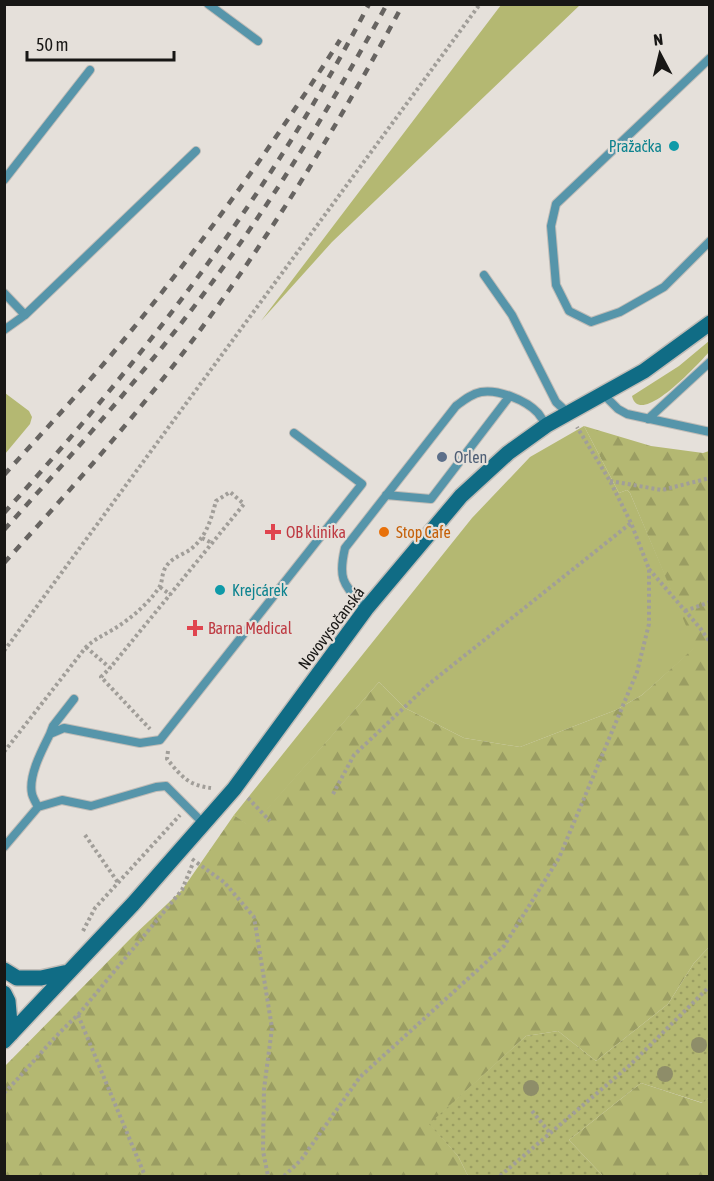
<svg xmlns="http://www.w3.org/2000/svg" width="714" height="1181" viewBox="0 0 714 1181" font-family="'Asap Condensed',sans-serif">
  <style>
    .grass { fill: #b4b872 }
    .forest { fill: url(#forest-firs) }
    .park { fill: url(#park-dots) }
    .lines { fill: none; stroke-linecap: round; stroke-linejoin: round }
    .lane-casing { stroke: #c0bcb7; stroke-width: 10 }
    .secondary-casing { stroke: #c0bcb7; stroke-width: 18 }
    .path { stroke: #a19e99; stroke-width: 4; stroke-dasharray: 3 3; stroke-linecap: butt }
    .lane { stroke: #5695aa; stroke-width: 8 }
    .secondary { stroke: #106c85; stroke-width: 15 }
    .rail { stroke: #676461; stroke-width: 4.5; stroke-dasharray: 8 8; stroke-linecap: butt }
    .tree { fill: #8e8d69 }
    .culture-dot { fill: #0f9aa8; stroke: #e5e0da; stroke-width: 2 }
    .service-dot { fill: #5c6f8a; stroke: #e5e0da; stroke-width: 2 }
    .health-dot { fill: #e0444e; stroke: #e5e0da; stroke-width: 2 }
    .food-dot { fill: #e8710a; stroke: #e5e0da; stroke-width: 2 }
    .labels { text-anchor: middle; stroke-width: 4.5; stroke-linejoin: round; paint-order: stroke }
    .culture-label { font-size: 16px; fill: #0d838f; stroke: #e5e0da; text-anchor: end }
    .service-label { font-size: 16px; fill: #4e5e75; stroke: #e5e0da; text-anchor: start }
    .health-label { font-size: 16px; fill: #be3a42; stroke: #e5e0da; text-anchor: start }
    .food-label { font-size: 16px; fill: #c56008; stroke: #e5e0da; text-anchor: start }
    .street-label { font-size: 16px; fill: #181715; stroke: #e5e0da }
  </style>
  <defs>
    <pattern id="forest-firs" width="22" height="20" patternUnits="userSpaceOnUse" patternTransform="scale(1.5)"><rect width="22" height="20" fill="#b4b872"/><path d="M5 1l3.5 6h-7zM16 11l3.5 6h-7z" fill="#9a9d62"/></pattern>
    <pattern id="park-dots" width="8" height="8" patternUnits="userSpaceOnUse" patternTransform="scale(1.5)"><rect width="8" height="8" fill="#b4b872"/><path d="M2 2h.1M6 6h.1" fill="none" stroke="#9a9d62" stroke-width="1.8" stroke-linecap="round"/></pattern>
  </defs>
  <rect width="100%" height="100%" fill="#e5e0da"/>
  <path class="grass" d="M501 5H580L332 242 261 321Z
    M709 341V352C700 362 640 429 632 396L679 366Z
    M5 393 29 411 32 417 30 424 5 454Z
    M584 426 619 493 627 490 630 493 696 647 642 695 616 710 520 747 464 738 405 708 379 682 251 828 234 815 472 518 530 457Z"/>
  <path class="forest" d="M584 426 651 446 703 453 709 451V947L694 963 668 1004 596 1061 558 1031 526 1036 430 1124 458 1156 468 1176H5V1066L133 936 182 890 234 815 251 827 379 682 405 708 464 738 520 747 616 710 642 695 695 647 630 493 627 490 619 493Z
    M641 1083 702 1103 709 1097V1176H603L569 1140Z"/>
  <path class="park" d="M709 947V1097L703 1103 641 1083 569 1140 603 1176H468L458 1156 429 1124 526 1036 558 1031 596 1061 668 1004 694 963Z"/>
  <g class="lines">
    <g class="lane-casing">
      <path id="lane" d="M208 4 258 41
        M710 58 556 204 551 226 556 285 569 311 591 322 620 312 664 287 710 241
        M4 180 90 70
        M484 275 512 315 556 402 569 414
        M4 293 25 315
        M4 330 25 315 196 151
        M603 394 618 409 627 414 710 432
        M648 419 710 362
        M386 495 431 499 509 397
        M366 609C345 585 337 582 345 548L456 406C464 400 471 394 481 392 498 389 526 400 538 413 541 417 544 422 547 425
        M50 734 53 726 74 699
        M38 807C36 803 33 798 32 794 28 776 42 750 50 734L64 728 140 743 160 740 362 484 294 433
        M4 847 38 807 62 800 91 806 156 787 166 786 203 823"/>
    </g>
    <g class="secondary-casing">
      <path id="secondary" d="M4 970 17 978H41L68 972
        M4 993 8 1001 11 1034
        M4 1041 133 904 234 789 366 609 461 496 508 453 547 425 644 371 710 323"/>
    </g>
    <path class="path" d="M610 481 662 490 710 478
      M202 538 212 543
      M649 569 700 628 710 642
      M160 587 171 595
      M685 611 710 602
      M86 647 110 668 101 677 150 729
      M4 651 480 4
      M168 751 167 759C182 777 188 785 211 788
      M4 752 86 647C95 639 104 635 114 629 130 619 147 605 158 589 164 582 160 573 168 564 174 557 184 554 191 549 207 536 211 519 216 501L230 492 244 504 110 668
      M333 794 354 755 429 684 631 523
      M248 798 270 821
      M85 835 119 884
      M192 859 224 882 254 917 272 1028 264 1089 263 1151 268 1176
      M83 931 95 908 180 815
      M78 1015 145 1176
      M4 1093C30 1067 51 1039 78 1015L182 890 193 863
      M532 1111 550 1133
      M284 1176 301 1160 360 1077 504 946 559 858 637 672 649 624V569L631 523 610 481 577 427
      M500 1176 630 1065 710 986"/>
    <use href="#lane" class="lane"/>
    <use href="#secondary" class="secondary"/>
    <path class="rail" d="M4 475C44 431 84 388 122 342 201 246 273 145 340 40
      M4 513C145 357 272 191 369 4
      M4 530C69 458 134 385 193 308 266 212 329 110 387 4
      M4 563C76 484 147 404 209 318 281 219 345 113 403 4"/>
  </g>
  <g class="tree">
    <circle cx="699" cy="1045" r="8"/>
    <circle cx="665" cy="1074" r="8"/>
    <circle cx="531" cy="1088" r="8"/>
  </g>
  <g class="culture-dot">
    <circle cx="674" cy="146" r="6"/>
    <circle cx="220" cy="590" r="6"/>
  </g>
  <circle class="service-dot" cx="442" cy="457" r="6"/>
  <g class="health-dot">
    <path d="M270 523h6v6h6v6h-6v6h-6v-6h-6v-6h6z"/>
    <path d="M192 619h6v6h6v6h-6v6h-6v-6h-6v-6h6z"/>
  </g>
  <circle class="food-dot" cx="384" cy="532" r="6"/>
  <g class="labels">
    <g class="culture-label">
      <text x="662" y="152">Pražačka</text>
      <text x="232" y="596" text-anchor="start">Krejcárek</text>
    </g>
    <g class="service-label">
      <text x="454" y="463">Orlen</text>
    </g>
    <g class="health-label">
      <text x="286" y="538">OB klinika</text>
      <text x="208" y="634">Barna Medical</text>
    </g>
    <g class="food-label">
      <text x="396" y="538">Stop Cafe</text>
    </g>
    <g class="street-label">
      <text transform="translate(331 628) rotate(-53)" y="6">Novovysočanská</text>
    </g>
  </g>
  <rect width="714" height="1181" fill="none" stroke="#181715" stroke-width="12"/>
  <g transform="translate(660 54) rotate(353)" stroke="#e5e0da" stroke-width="4.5" paint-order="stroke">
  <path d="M0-4.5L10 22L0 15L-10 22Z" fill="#181715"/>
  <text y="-9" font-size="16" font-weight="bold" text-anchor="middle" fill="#181715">N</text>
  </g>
  <path d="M27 51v9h147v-9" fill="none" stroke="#181715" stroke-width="3"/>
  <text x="36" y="51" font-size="18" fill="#181715" stroke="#e5e0da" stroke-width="4.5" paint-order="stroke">50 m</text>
</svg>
